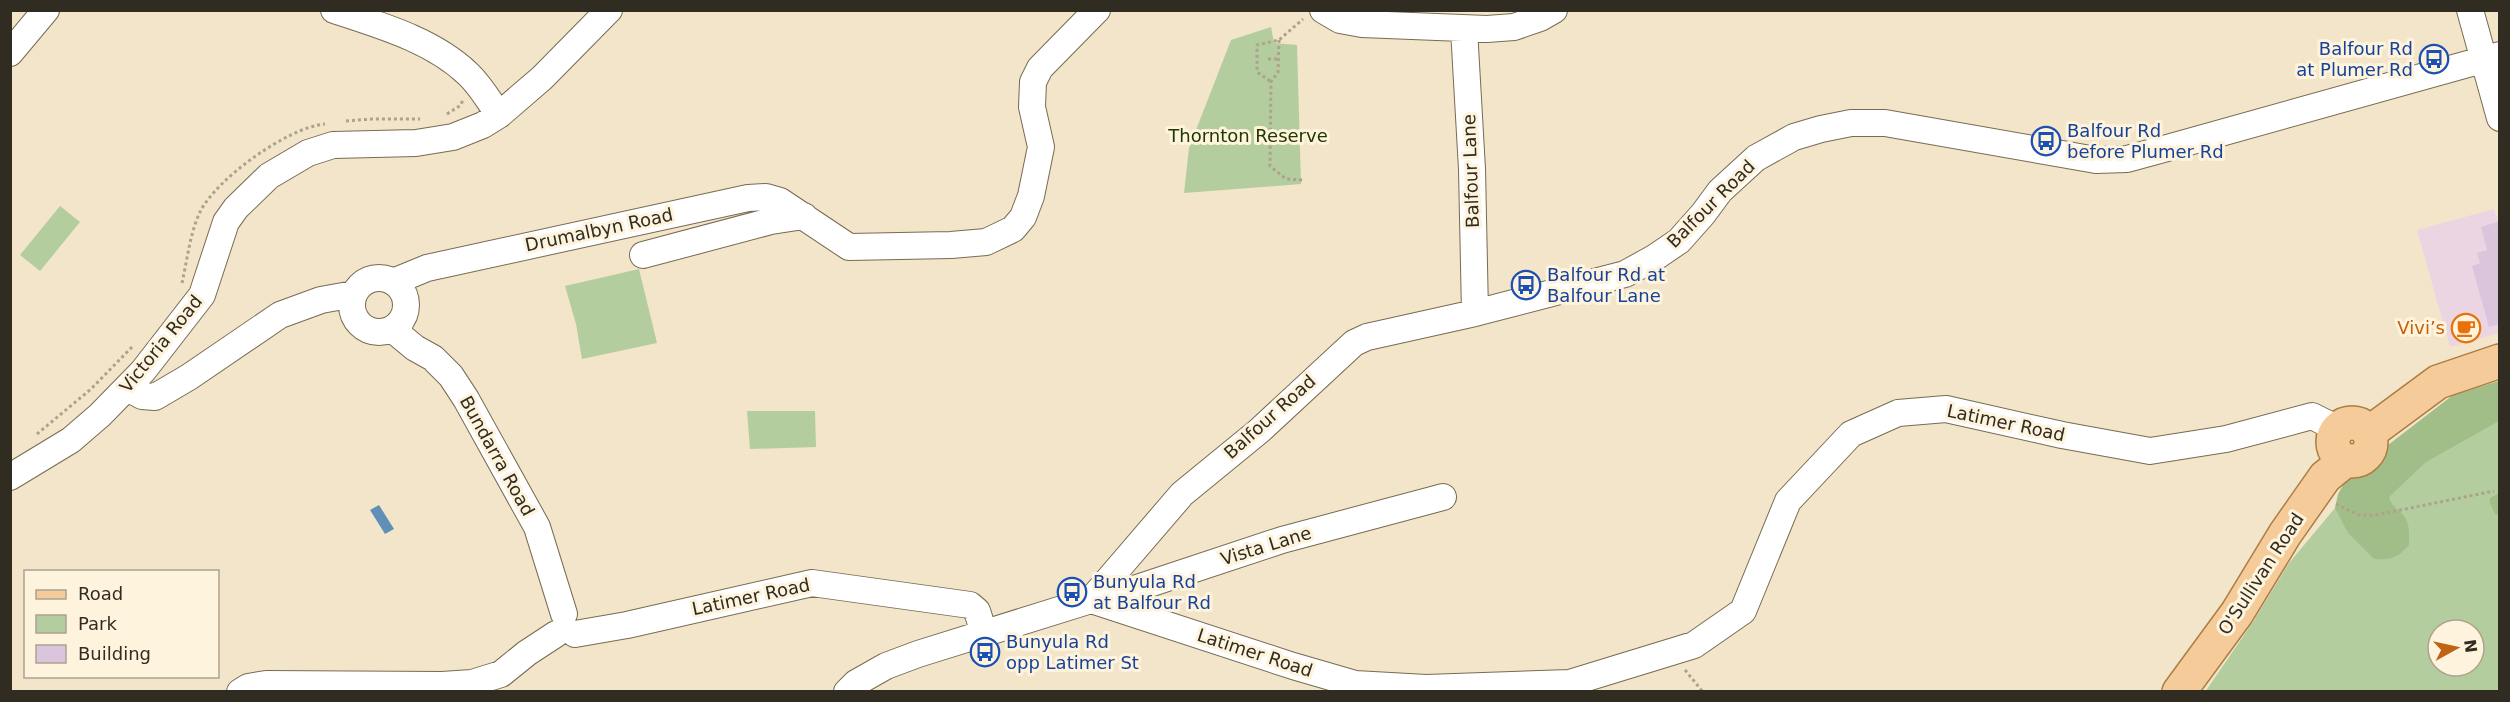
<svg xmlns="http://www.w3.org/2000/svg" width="2510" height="702" viewBox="0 0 2510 702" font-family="'DejaVu Sans',sans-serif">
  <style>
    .commercial { fill: #ecd5e2 }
    .green { fill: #b4cd9f; fill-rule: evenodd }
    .forest { fill: #a1be89 }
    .water { fill: #6090b7 }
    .building { fill: #dbc5dd }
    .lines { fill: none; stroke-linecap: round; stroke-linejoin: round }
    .minor-casing { stroke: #776b52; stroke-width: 28 }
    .major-casing { stroke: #ab7d43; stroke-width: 36 }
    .path { stroke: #ada28c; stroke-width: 3; stroke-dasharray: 3 3; stroke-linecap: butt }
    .minor { stroke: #fff; stroke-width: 26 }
    .major { stroke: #f4cb99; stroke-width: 33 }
    .labels { text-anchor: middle; stroke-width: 6; stroke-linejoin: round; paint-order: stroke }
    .transit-label { font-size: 18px; fill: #164399; stroke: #fef3dc; text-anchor: start }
    .park-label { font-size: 18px; fill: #203900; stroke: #fef3dc }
    .street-label { font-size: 18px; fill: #312c21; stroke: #fef3dc }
    .food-label { font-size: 18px; fill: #c56008; stroke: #fef3dc; text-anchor: end }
  </style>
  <rect width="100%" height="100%" fill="#f3e5c9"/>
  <path class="commercial" d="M2494 209 2500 227 2499 333 2450 347 2417 230Z"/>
  <path class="green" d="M1271 27 1274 43 1297 45 1301 184 1184 193 1189 148 1231 40Z
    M60 206 80 222 40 271 20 255Z
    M639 269 657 343 582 359 576 324 565 286Z
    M2499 392V691L2205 692 2253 622 2289 563 2335 508 2344 493ZM2438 630H2474V666H2438Z
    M747 411H815L816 447 750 449Z"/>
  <path class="forest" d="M2499 381V421L2426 462 2389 497C2391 506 2398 509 2404 516 2410 523 2409 535 2409 545 2397 558 2392 560 2374 559L2348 533 2335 508 2338 494 2349 475 2453 395Z
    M2499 493V515L2495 514 2490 503V498Z"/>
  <path class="water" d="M379 505 394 529 385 534 370 510Z"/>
  <path class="building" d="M2500 221V324L2489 327 2472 266 2480 263 2477 253 2487 250 2481 227Z"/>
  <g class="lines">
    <g class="minor-casing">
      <path id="minor" d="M334 10C379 25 433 40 468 74 480 85 489 101 499 115
        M1323 10 1340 20 1362 24 1487 29 1514 27 1540 18 1554 10
        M2470 10 2500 118
        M1464 29 1472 169 1475 313
        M10 53 46 10
        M643 255 771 221 804 216
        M352 305a27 27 0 1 1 54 0a27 27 0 1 1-54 0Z
        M393 282 427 268 748 198 766 197 780 201 849 247 951 245 986 242 1013 229 1023 217 1031 196 1041 147 1032 107 1033 82 1040 68 1097 10
        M400 322 398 334 415 348 433 358 451 376 466 399 537 527 564 614
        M127 388 142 396 155 397 189 377 280 315 321 300 354 294
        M10 477 71 440 100 415 143 371 202 295 226 222 236 208 269 176 308 153 333 145 416 143 453 137 483 125 499 115 542 78 609 10
        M1091 600 1182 494 1259 431 1354 343 1367 337 1475 313 1625 274 1654 258 1679 241 1703 214 1720 191 1756 158 1794 137 1821 129 1851 123H1885L2096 160 2127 159 2160 150 2500 55
        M1091 600 1293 666 1355 684 1426 688 1570 683 1694 645 1743 611 1788 501 1851 434 1898 413 1946 409 2062 435 2150 451 2226 439 2312 416 2338 429
        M575 634 627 625 812 583 970 605 977 611 984 633
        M240 692 248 687 266 684 442 685 472 683 501 674 527 653 556 634
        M847 692 856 683 886 666 918 654 1091 600 1134 589 1282 540 1443 497"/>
    </g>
    <g class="major-casing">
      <path id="major" d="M2333 442a19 19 0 1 1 38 0a19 19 0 1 1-38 0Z
        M2369 433 2438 382 2500 361
        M2179 692 2237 613 2285 534 2325 477 2346 460"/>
    </g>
    <path class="path" d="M1279 40 1278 72 1271 82 1270 166 1286 179 1304 180
      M1268 59H1278
      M1270 81 1257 72V45L1279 40 1303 19
      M447 114 461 105 463 99
      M346 121 372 119H420
      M182 283C187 261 190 233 200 212 216 179 288 127 325 124
      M37 434 91 389 134 345
      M2336 504 2359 515H2376L2494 491
      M1685 670 1703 692"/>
    <use href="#minor" class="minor"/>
    <use href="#major" class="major"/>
  </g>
  <defs>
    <g id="bus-ring" transform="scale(1.5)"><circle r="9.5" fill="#fef3dc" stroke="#1a4fb4" stroke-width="1.5"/><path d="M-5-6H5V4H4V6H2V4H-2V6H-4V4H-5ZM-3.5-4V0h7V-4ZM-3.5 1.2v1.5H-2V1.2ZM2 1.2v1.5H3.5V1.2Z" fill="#1a4fb4"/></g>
    <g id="cafe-ring" transform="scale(1.5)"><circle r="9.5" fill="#fef3dc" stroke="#e8710a" stroke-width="1.5"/><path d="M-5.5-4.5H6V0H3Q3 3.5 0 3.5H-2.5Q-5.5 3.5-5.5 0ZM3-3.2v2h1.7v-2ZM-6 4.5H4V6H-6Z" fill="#e8710a"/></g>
  </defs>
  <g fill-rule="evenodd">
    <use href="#bus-ring" x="2434" y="59"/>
    <use href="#bus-ring" x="2046" y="141"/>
    <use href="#bus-ring" x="1526" y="285"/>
    <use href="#cafe-ring" x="2466" y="328"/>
    <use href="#bus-ring" x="1072" y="592"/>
    <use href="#bus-ring" x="985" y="652"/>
  </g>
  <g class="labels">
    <g class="transit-label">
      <text x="2413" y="55" text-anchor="end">Balfour Rd<tspan x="2413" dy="21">at Plumer Rd</tspan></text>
      <text x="2067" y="137">Balfour Rd<tspan x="2067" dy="21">before Plumer Rd</tspan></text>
      <text x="1547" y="281">Balfour Rd at<tspan x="1547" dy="21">Balfour Lane</tspan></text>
      <text x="1093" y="588">Bunyula Rd<tspan x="1093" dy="21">at Balfour Rd</tspan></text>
      <text x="1006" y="648">Bunyula Rd<tspan x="1006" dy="21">opp Latimer St</tspan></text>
    </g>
    <g class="park-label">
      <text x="1248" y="142">Thornton Reserve</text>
    </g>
    <g class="street-label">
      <text transform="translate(1471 171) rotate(-92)" y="6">Balfour Lane</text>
      <text transform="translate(1711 204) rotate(-45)" y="6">Balfour Road</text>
      <text transform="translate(599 230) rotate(-12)" y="6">Drumalbyn Road</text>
      <text transform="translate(161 344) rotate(-51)" y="6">Victoria Road</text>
      <text transform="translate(1270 417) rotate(-42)" y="6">Balfour Road</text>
      <text transform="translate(2006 423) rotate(12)" y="6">Latimer Road</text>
      <text transform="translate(497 456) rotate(61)" y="6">Bundarra Road</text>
      <text transform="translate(1266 546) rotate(-17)" y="6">Vista Lane</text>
      <text transform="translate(2261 574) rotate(-57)" y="6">O'Sullivan Road</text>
      <text transform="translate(751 597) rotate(-12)" y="6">Latimer Road</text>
      <text transform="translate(1255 653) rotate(18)" y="6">Latimer Road</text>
    </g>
    <g class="food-label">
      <text x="2445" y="334">Vivi’s</text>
    </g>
  </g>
  <rect width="2510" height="702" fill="none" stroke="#312c21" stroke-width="24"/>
  <rect x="24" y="570" width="195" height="108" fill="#fef3dc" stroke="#aca391" stroke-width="1.5"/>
  <rect x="36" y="590" width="30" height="9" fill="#f4cb99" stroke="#aca391" stroke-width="1.5"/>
  <text x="78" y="600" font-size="18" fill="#312c21">Road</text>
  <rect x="36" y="615" width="30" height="18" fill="#b4cd9f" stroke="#aca391" stroke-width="1.5"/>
  <text x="78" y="630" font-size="18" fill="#312c21">Park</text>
  <rect x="36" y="645" width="30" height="18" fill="#dbc5dd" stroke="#aca391" stroke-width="1.5"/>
  <text x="78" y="660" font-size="18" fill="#312c21">Building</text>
  <g transform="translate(2456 648) rotate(82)"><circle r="28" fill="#fef3dc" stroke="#aca391" stroke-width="1.5"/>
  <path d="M0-4.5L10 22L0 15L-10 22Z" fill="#c06315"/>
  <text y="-9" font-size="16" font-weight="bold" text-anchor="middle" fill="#312c21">N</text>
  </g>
</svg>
